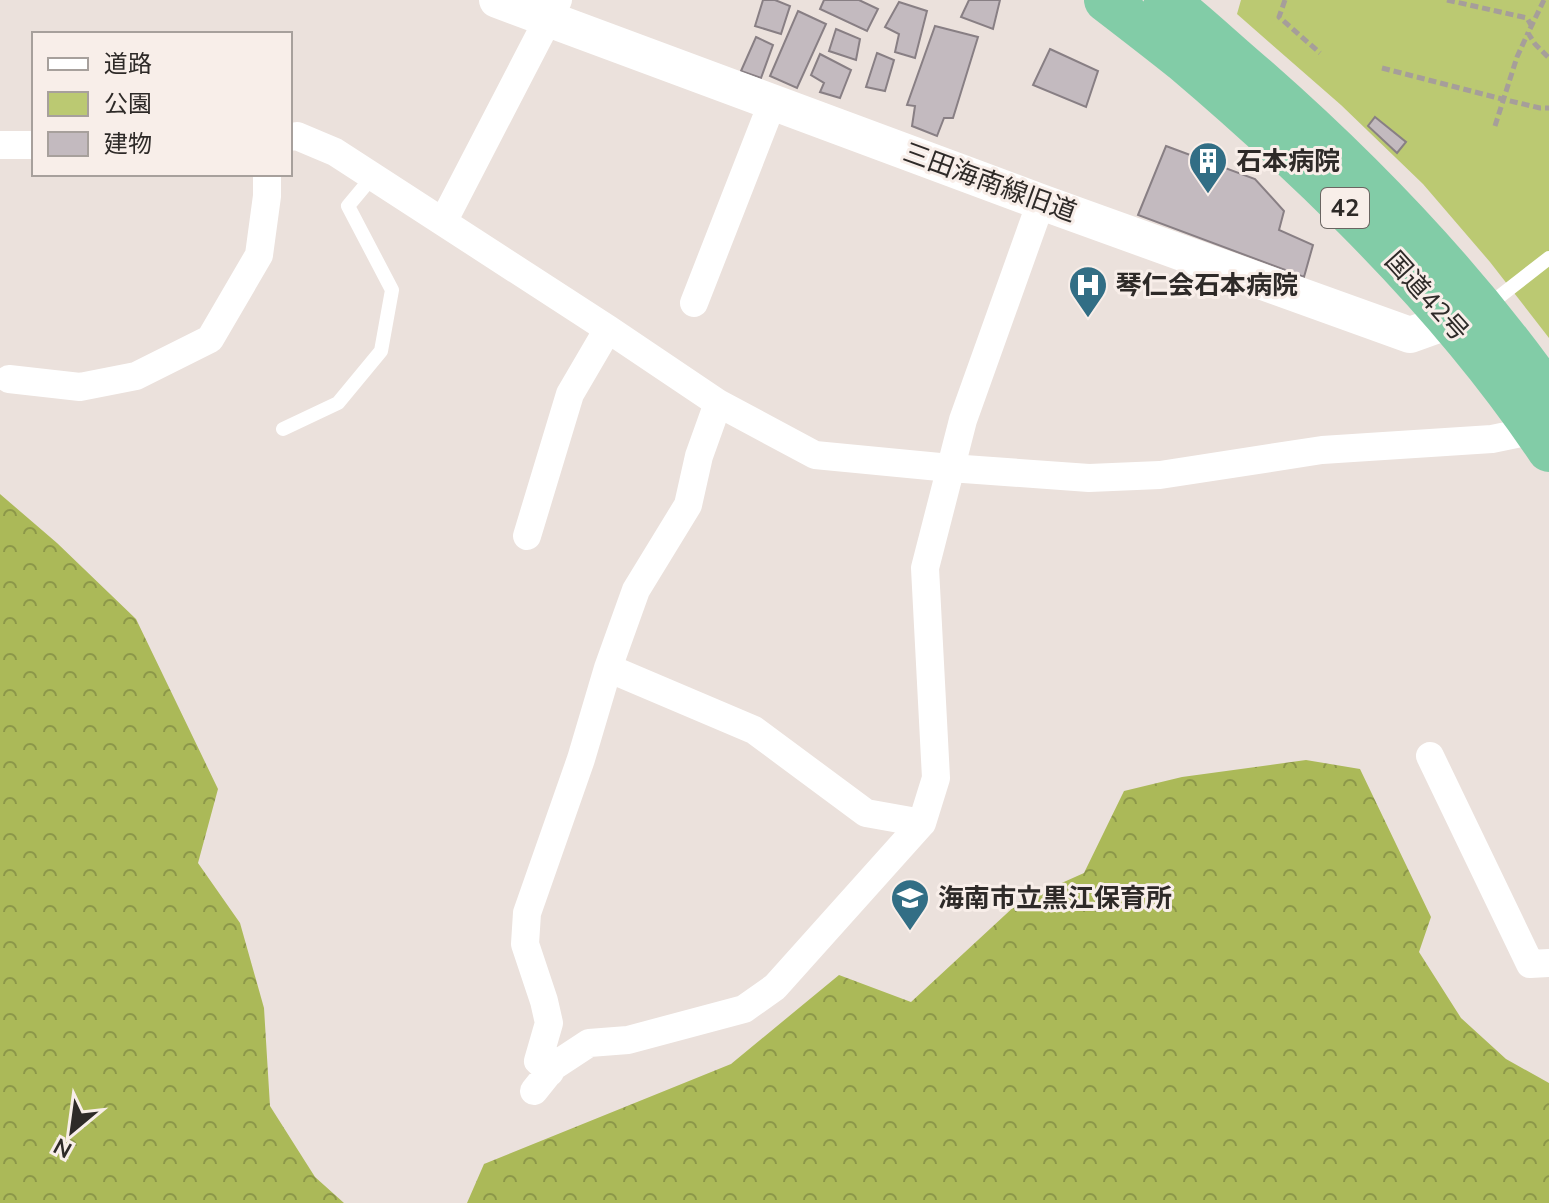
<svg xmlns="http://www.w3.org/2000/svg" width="1549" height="1203" viewBox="0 0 1549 1203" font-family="'Nunito Sans','Noto Sans JP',sans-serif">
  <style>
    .green { fill: #bbc972 }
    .forest { fill: url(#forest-crowns) }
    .building { fill: #c3babf; stroke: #887f84; stroke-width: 2 }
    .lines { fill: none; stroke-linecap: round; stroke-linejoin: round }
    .path { stroke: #a69e9a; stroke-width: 5; stroke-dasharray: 8 4; stroke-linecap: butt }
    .service { stroke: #fff; stroke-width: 14 }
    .minor { stroke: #fff; stroke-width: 28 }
    .tertiary { stroke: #fff; stroke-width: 36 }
    .trunk { stroke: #82cca7; stroke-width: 44 }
    .labels { text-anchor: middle; stroke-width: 6; stroke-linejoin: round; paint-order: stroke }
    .shield { fill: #f8eee9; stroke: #6b6562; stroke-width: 2 }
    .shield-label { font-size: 24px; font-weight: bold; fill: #2e2a28 }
    .poi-label { font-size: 26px; font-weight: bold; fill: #2e2a28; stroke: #f8eee9; text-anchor: start }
    .street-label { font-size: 26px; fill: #2e2a28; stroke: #f8eee9 }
  </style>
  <defs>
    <pattern id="forest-crowns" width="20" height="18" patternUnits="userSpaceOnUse" patternTransform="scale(2)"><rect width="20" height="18" fill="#abb958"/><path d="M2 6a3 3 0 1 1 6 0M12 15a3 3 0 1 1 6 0" fill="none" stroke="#8c9749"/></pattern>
  </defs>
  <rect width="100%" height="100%" fill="#ebe1dc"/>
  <path class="green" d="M1241 0H1549V338L1490 262 1423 184 1341 105 1237 14Z"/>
  <path class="forest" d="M0 494 57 543 136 619 218 789 198 863 240 923 264 1008 270 1106 315 1177 344 1203H0Z
    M1306 760 1360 769 1431 917 1419 952 1461 1018 1506 1059 1549 1083V1203H467L484 1164 731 1064 839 975 911 1002 1019 902 1084 873 1124 791 1182 777Z"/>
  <path class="building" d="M763 0H775L790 6 781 34 755 26Z
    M824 0H859L878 9 867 31 820 9Z
    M969 0H1000L993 29 961 17Z
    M899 2 927 11 915 58 895 52 899 34 885 27Z
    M798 11 826 24 797 88 770 76Z
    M935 26 978 37 953 118H944L937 136 912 126 915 106 907 105Z
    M836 29 860 39 856 60 829 51Z
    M756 37 773 45 761 78 741 71Z
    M1050 49 1098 71 1086 107 1033 85Z
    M877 53 894 60 885 91 866 87Z
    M820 54 851 70 840 98 820 92 824 83 811 75Z
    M1375 117 1406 142 1397 153 1368 126Z
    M1166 146 1255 179 1284 211 1279 230 1313 245 1304 277 1138 215Z"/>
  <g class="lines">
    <path class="path" d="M1285 0 1279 17 1320 53
      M1447 0 1527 18 1531 25
      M1544 0 1528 33 1535 44 1549 58
      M1382 68 1502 99 1540 108H1549
      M1495 126 1517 57 1528 33"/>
    <path class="service" d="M1486 307 1549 258
      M283 429 338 403 381 351 392 290 348 206 373 176"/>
    <path class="minor" d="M290 137 297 136 335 152 608 329 718 403 815 455 950 468 1089 478 1160 475 1322 450 1492 439 1521 433 1547 421
      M0 145H34
      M443 222 558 0
      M694 303 773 101
      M9 379 80 387 136 376 210 339 259 255 267 196V174
      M527 536 570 394 608 329
      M608 668 754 730 866 813 922 823
      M1430 756 1530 964 1549 963
      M550 1072 538 1061 549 1023 544 1001 525 944 527 913 581 759 608 668 636 590 688 505 699 456 718 403
      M534 1091 554 1066 589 1043 628 1040 744 1009 775 987 922 823 936 778 925 568 963 420 1041 202"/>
    <path class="tertiary" d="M497 0 1041 202 1410 335 1474 312"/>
    <path class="trunk" d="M1106 0C1132 20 1158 40 1183 60 1242 110 1299 162 1354 217 1426 289 1492 365 1549 450
      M1166 0C1198 25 1227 53 1258 79 1366 174 1466 278 1549 396"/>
  </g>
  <defs>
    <g id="building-pin" transform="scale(2)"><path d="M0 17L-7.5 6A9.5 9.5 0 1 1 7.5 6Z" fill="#326e85" stroke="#f8eee9"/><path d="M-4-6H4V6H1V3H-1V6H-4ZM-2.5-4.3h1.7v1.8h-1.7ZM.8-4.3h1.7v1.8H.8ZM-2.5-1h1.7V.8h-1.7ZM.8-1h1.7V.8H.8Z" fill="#fff"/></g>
    <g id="hospital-pin" transform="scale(2)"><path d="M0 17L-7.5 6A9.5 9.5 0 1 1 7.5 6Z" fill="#326e85" stroke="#f8eee9"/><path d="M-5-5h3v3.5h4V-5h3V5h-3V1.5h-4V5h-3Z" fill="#fff"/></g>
    <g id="school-pin" transform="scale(2)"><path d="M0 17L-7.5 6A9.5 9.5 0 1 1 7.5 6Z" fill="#326e85" stroke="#f8eee9"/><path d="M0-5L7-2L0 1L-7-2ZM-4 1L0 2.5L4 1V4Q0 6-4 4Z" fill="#fff"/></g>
  </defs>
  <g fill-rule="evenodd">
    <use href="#building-pin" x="1208" y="161"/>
    <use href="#hospital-pin" x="1088" y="285"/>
    <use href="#school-pin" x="910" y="898"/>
  </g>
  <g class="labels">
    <rect class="shield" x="1321" y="188" width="48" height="40" rx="6"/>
    <g class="shield-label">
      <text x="1345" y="216">42</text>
    </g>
    <g class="poi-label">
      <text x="1236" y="170">石本病院</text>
      <text x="1116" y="294">琴仁会石本病院</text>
      <text x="938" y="907">海南市立黒江保育所</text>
    </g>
    <g class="street-label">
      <text transform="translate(990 182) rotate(20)" y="9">三田海南線旧道</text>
      <text transform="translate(1427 296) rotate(48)" y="9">国道42号</text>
    </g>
  </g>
  <rect x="32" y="32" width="260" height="144" fill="#f8eee9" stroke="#a7a09c" stroke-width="2"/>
  <rect x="48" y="58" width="40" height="12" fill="#ffffff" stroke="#a7a09c" stroke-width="2"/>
  <text x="104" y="72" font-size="24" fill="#2e2a28">道路</text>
  <rect x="48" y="92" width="40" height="24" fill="#bbc972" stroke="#a7a09c" stroke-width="2"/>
  <text x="104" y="112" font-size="24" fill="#2e2a28">公園</text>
  <rect x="48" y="132" width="40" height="24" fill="#c3babf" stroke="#a7a09c" stroke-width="2"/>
  <text x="104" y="152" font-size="24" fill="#2e2a28">建物</text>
  <g transform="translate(72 1131) rotate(209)" stroke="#f8eee9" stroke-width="6" paint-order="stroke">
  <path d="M0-6L14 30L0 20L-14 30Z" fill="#2e2a28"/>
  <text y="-12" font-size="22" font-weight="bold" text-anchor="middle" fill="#2e2a28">N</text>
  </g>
</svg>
